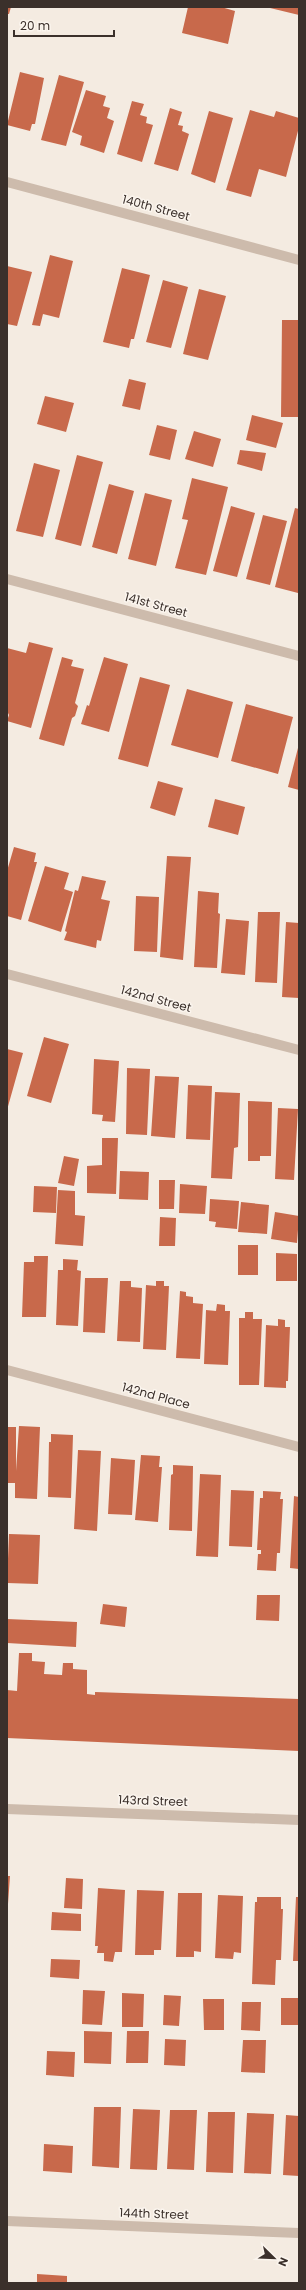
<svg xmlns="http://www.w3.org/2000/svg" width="306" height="2290" viewBox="0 0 306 2290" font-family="Poppins,sans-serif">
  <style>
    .building { fill: #c8694b }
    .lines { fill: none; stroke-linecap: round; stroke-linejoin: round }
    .street { stroke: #cdbbac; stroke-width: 10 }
    .labels { text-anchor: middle; stroke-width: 3; stroke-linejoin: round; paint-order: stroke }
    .street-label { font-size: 12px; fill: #3b302b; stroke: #fbf5ee }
  </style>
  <rect width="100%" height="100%" fill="#f4ebe1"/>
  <path class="building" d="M7 7H11L9 14H7Z
    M188 7H221L235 11 228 44 182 33Z
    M270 7H299V15L270 8Z
    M20 72 44 78 35 124H32L30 131 7 125Z
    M59 75 84 82 66 146 41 140Z
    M86 90 106 96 103 106 110 108 107 118 114 121 104 153 80 145 82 136 72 132Z
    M132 101 144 104 140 115 147 117 146 123 153 125 142 162 117 154Z
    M170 108 182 112 178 125 183 126 182 131 189 134 178 171 154 164Z
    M250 110 274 117 276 111 299 118V127L286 177 259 169 251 197 226 190Z
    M209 111 233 118 215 183 191 174Z
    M50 255 73 261 59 318 43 314 40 326 32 325Z
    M7 266 32 272 17 326 7 324Z
    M122 268 150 275 134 339H131L129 348 103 342Z
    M163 280 188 287 171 348 146 342Z
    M199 289 226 296 208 360 183 354Z
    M282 320H299V417H281Z
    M129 379 146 383 140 410 122 406Z
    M45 396 74 403 66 432 37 424Z
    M252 415 283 423 276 448 246 440Z
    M157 425 177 430 170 460 149 455Z
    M194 431 221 439 213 467 185 459Z
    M240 450 266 453 262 471 237 464Z
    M77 455 103 462 81 546 55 539Z
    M34 463 60 470 43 537 16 531Z
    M192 478 228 487 206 575 175 568 188 520 182 519Z
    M109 484 134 491 117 554 92 547Z
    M145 493 172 500 156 566 128 559Z
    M231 506 255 513 237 577 213 571Z
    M295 508 299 509 298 593 275 587Z
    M263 515 287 521 270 585 246 579Z
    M29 642 53 648 31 728 7 721 9 715 7 711V648L26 653Z
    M62 657 73 660 71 666 84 669 75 703 78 706 75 716 72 718 64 746 39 739Z
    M104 657 128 664 109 732 81 724 87 705 89 706Z
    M140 677 170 685 148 767 118 759Z
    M187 689 233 702 218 758 171 745Z
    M246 704 293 717 278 774 231 761Z
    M299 744V790L288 787Z
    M158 781 183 788 175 816 150 808Z
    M215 799 245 807 238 835 208 827Z
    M14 847 36 853 34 862H37L21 920 7 916V871Z
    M167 856 191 857 183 960 160 957Z
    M45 866 69 873 64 889 73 892 61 932 28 921Z
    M82 876 106 881 101 899 110 901 101 941 97 940 96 948 64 940 67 932 65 931 75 890 78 891Z
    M198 891 219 893 218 913 220 914 217 968 194 967Z
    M136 896 159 897 157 952 134 951Z
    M258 912H280L277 983 255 982Z
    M226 919 249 921 245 975 221 973Z
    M286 922 299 923V998L282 997Z
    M44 1037 69 1044 51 1103 27 1096Z
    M7 1049 23 1053 7 1110Z
    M94 1059 119 1061 115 1122 102 1121 103 1115 92 1114Z
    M127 1068 150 1069 147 1135 126 1134Z
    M155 1076 179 1077 175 1138 151 1136Z
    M188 1085 212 1086 210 1140 186 1139Z
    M215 1092 240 1093 238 1147 234 1148 232 1179 211 1178Z
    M248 1101 272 1102 271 1156H260V1161H248Z
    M278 1108 298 1109 294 1180 275 1179Z
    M102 1138H118L116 1194 87 1193V1166L102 1165Z
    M64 1156 79 1159 74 1186 58 1183Z
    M120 1171 149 1172 148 1200 119 1199Z
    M159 1180H175L174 1209H159Z
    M180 1184 207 1186 205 1214 179 1213Z
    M34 1186 57 1187 56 1213 33 1212Z
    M58 1190 75 1191V1215L85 1216 83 1246 55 1244Z
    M210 1199 239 1201 237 1229 215 1227 216 1222 209 1221Z
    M241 1202 269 1205 267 1234 238 1232Z
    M275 1212 299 1216 297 1243 271 1239Z
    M160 1217 176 1218 175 1246H159Z
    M238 1245H258V1275H238Z
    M276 1253 297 1254V1281H276Z
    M34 1256H48L46 1317H22L24 1262H34Z
    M63 1259 78 1260 77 1270 81 1271 78 1326 56 1325 58 1270H63Z
    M85 1278H108L105 1333 83 1332Z
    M120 1281H131V1287L142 1288 140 1342 117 1341Z
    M156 1281H164V1286H169L166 1350 143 1349 146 1285 156 1286Z
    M180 1291 186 1292V1296L193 1297V1303L203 1304 200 1359 176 1358Z
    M217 1304 225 1305V1311H230L228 1365 204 1364 206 1310 216 1311Z
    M245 1312H253V1319H262L259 1385H239V1318H245Z
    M278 1319 285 1320V1327H290L288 1381H286V1388L264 1387 266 1325 278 1326Z
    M19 1426 40 1427 37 1499 15 1498V1483H7V1427H16V1471Z
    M51 1434 73 1435 71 1498 48 1497 49 1442H51Z
    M78 1450 101 1451 97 1531 74 1529Z
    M141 1455 160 1456 159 1467H162L158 1522 135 1520Z
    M111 1458 135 1460 132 1515 108 1514Z
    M173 1465 193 1466 192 1531 169 1530 171 1475 173 1474Z
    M200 1474 221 1475 218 1557 196 1556Z
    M231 1490 254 1491 252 1547 229 1546Z
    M263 1491 281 1492 280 1499H283L280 1553H277L276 1571 257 1570 258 1554H261V1550H257L260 1498H263Z
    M294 1496 299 1497V1569L290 1568Z
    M9 1534 40 1535 38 1584 7 1583Z
    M257 1595H280L279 1621 256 1620Z
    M103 1604 127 1607 125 1627 100 1624Z
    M7 1619 77 1622 76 1647 7 1643Z
    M19 1653H32V1661L45 1662 44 1674 62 1675 63 1663H73V1669L87 1670V1694L95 1695V1692L299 1699V1751L7 1738V1690L17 1691Z
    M7 1876H10L8 1904H7Z
    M66 1878 83 1879 82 1909 64 1908Z
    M98 1888 125 1890 122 1952H115L113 1962 104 1961V1953H97L98 1946H95Z
    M137 1890 164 1891 161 1950H154V1955H135Z
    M178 1893H202L201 1952 194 1951V1957H176Z
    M218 1895 243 1896 241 1953 234 1952 233 1959 215 1958Z
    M257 1897H281V1909H283L281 1960H276L275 1985 252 1984 255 1902H257Z
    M296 1897H299V1961H293Z
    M52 1912 81 1914V1931L51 1930Z
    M51 1959 80 1960 79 1979 50 1977Z
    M83 1990 105 1991 102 2025 82 2024Z
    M122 1993 144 1994 143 2027H122Z
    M164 1995 181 1996 179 2026 163 2025Z
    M281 1998H299V2025H281Z
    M203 1999H224V2030H204Z
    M242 2002H261L260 2031 241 2030Z
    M84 2031 112 2032 111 2064 84 2063Z
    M127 2031H149L148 2063H126Z
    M165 2039 186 2040 185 2066 164 2065Z
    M243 2040H266L265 2073 241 2072Z
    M47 2051 75 2052 74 2077 46 2075Z
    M94 2107H121L119 2168 92 2166Z
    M133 2109 160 2110 157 2170 130 2169Z
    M170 2110H197L194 2170 167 2169Z
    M208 2112H235L233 2173 206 2172Z
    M247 2113 274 2114 271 2174 244 2173Z
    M286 2115 299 2116V2176L283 2175Z
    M44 2144 73 2146 72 2173 43 2171Z
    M37 2274 67 2276V2283H37Z"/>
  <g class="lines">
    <path class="street" d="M7 182 299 260
      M7 579 299 656
      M7 974 299 1050
      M7 1370 299 1447
      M7 1809 299 1820
      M7 2221 299 2233"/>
  </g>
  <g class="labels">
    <g class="street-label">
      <text transform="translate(156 208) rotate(15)" y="4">140th Street</text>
      <text transform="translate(156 605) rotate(15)" y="4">141st Street</text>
      <text transform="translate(156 999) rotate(15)" y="4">142nd Street</text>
      <text transform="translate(156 1396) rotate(15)" y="4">142nd Place</text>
      <text transform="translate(153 1801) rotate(2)" y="4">143rd Street</text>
      <text transform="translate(154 2214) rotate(2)" y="4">144th Street</text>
    </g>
  </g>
  <rect width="306" height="2290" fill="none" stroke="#3b302b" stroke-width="16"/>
  <g transform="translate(274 2258) rotate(113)" stroke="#fbf5ee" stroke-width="3" paint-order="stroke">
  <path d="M0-3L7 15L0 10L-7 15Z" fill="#3b302b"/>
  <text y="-6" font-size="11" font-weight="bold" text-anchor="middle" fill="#3b302b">N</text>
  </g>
  <path d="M14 30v6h100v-6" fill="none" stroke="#3b302b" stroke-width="2"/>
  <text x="20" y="30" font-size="12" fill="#3b302b" stroke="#fbf5ee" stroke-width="3" paint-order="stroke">20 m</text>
</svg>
